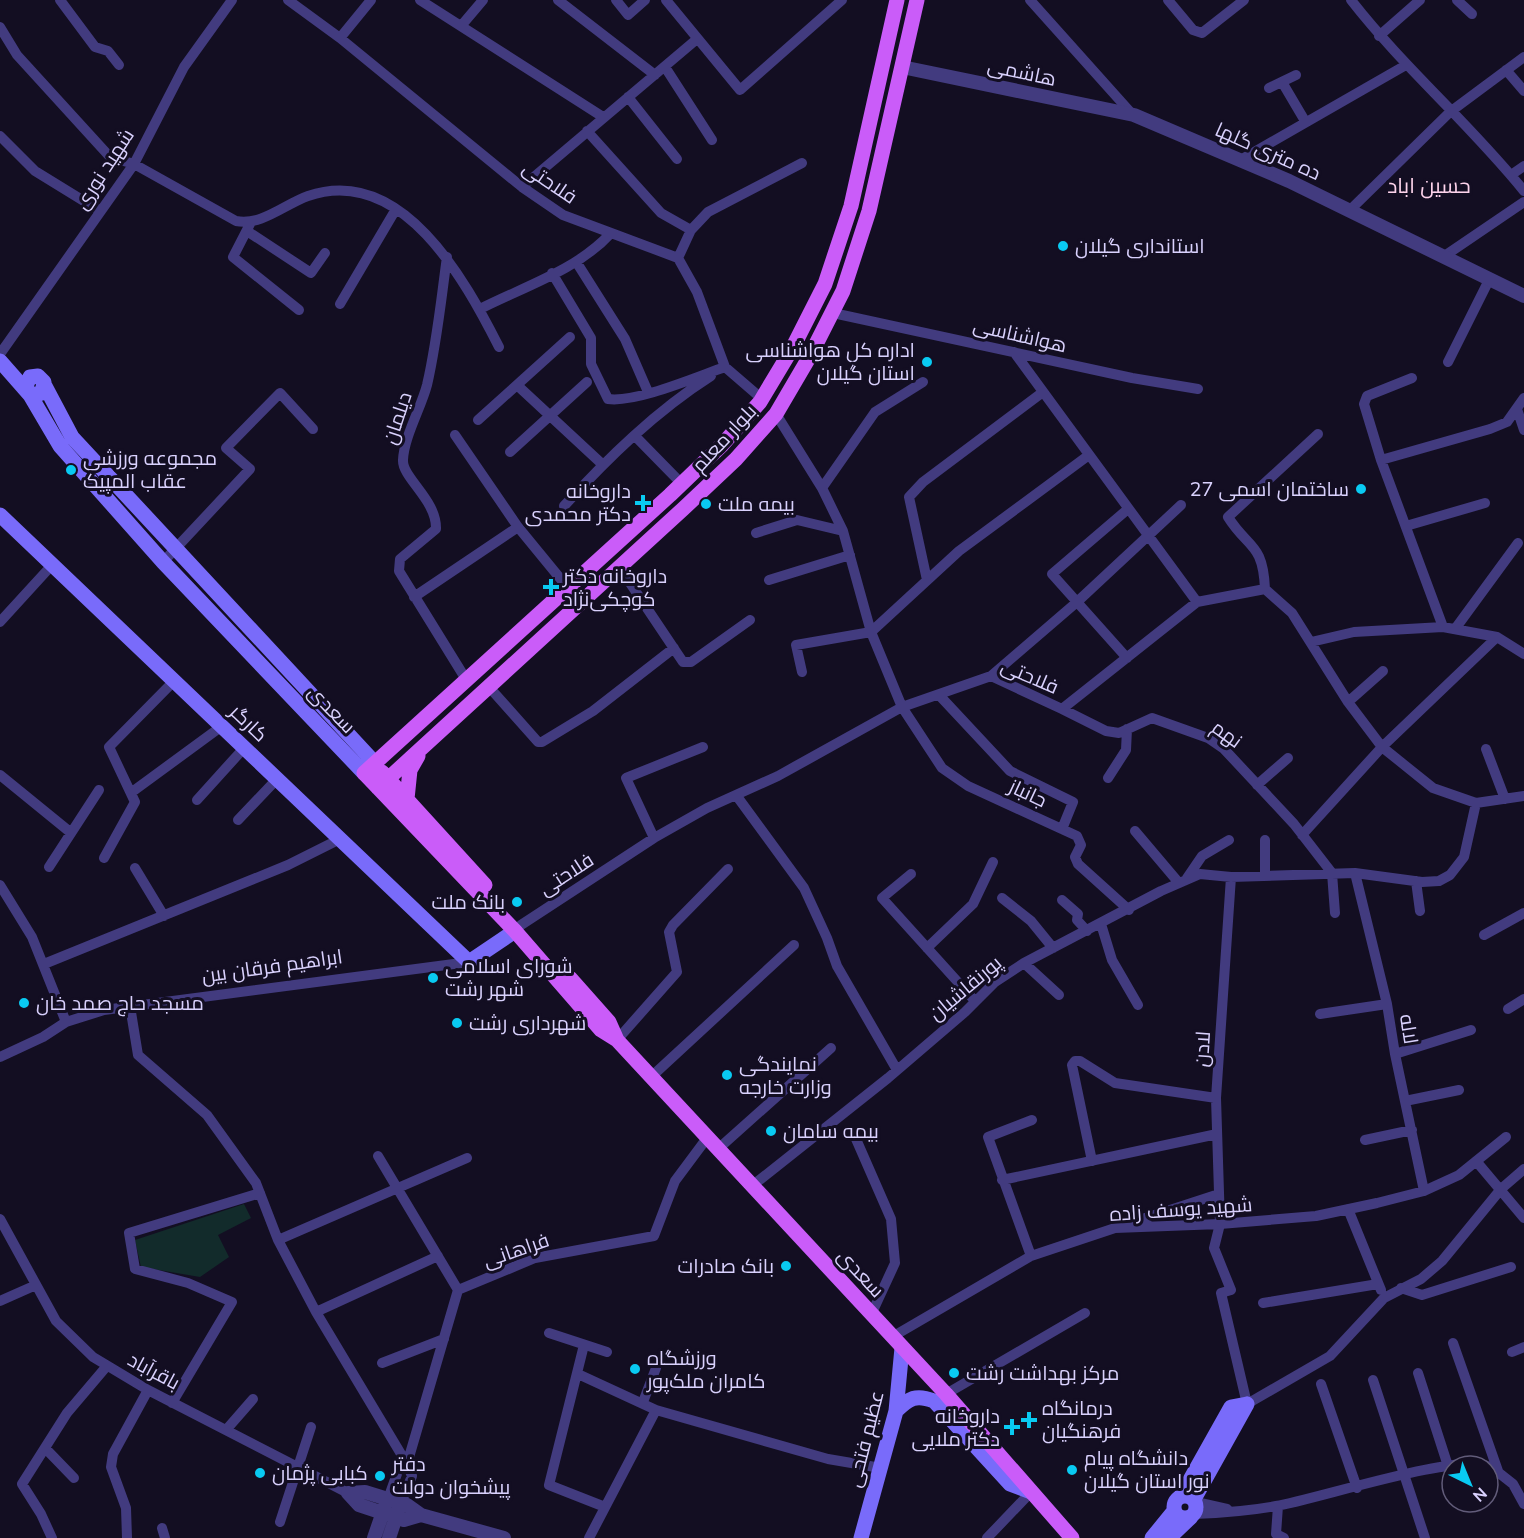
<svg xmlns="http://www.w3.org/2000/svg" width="1524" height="1538" viewBox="0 0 1524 1538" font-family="'Nunito Sans',Cairo,sans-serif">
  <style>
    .green { fill: #122b2b }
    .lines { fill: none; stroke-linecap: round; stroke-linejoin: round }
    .minor { stroke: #423b7f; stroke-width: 10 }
    .tertiary { stroke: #423b7f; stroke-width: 14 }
    .secondary { stroke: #796bfa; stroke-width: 15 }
    .primary { stroke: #ca5cf9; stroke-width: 15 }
    .poi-dot { fill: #09caf2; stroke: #130e22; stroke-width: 2 }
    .labels { text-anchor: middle; stroke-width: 6; stroke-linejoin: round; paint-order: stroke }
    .street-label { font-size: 20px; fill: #d9d1fd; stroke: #130e22 }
    .poi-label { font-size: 20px; fill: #d9d1fd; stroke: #130e22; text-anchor: start }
    .neighbourhood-label { font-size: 21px; fill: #fdd3eb; stroke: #130e22 }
  </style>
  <rect width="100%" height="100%" fill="#130e22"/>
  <path class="green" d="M244 1204 251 1218 218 1235 229 1257 200 1277 141 1267 135 1240Z"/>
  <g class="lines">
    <path class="minor" d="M60 0 95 47 108 51 119 65
      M288 0 340 38 522 187 563 215 678 258 697 292 725 367 762 399
      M420 0 603 117
      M558 0 655 75
      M616 0 628 15 645 0
      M666 0 740 90 842 0
      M1030 0 1133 115
      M1168 0 1193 30 1202 33 1244 0
      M1351 0C1404 68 1470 124 1524 191
      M1457 0 1472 14
      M461 26 483 0
      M0 27 17 55 110 157 134 164 236 221C262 226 285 204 308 196 402 164 465 280 499 347
      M1379 36 1420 0
      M340 38 371 0
      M665 67 712 140
      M1506 70 1524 91
      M1282 82 1305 121
      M1269 88 1296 75
      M628 97 677 159
      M587 131 661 213 691 230
      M0 136 35 171 100 211
      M1242 159 1406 65
      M1511 175 1524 166
      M522 187 697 39
      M1350 210 1450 112 1524 57
      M251 222 233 257 299 310
      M247 231 311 273 325 253
      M1446 255 1524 202
      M447 257C441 300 437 342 427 385 421 408 404 437 403 460 402 478 437 500 436 529L400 559 399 571 467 681
      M678 258 691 230 708 212 802 163
      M577 263 625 339 648 392
      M552 273 591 338V364L608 399C636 403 696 377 725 367
      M340 304 396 209
      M480 309C523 287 577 270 610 234
      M833 313 1132 378 1198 389
      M1014 352 1197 602
      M0 354 134 164 184 67 232 0
      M1448 362 1490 278
      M1412 378 1367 396 1364 404 1381 460 1443 627
      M518 386 602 464
      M1517 409 1524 430
      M776 414 822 488 843 531 871 632 902 707 942 768 968 786 1077 836 1081 845 1075 857 1078 864 1129 910
      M478 420 570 337
      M455 435 518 527 568 588
      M635 436 682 484
      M510 452 587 382
      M1381 460 1490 429 1507 422 1524 398
      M822 488 875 412 923 382
      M564 506C608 458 656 411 711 376
      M1406 526 1485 503
      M756 533 797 520 843 531
      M163 562 250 469 226 448 280 393 313 429
      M620 568 683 662H691L750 620
      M769 580 850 555
      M927 580 909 497 923 482 1043 392
      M1265 589C1263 542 1248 549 1228 517L1318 434
      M414 597 518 527
      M0 622 52 565
      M1455 629 1518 543
      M1311 642 1354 632 1443 627 1497 637 1524 654
      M1127 658 1052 574 1128 509
      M802 672 796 645 871 632 959 551 1089 455
      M991 676 1077 602 1181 505
      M489 687 538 742H542L593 711 674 648
      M939 695 1010 771 1073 802 1062 829
      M1348 702 1383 671
      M1062 709 1106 731 1119 733 1152 718 1208 738 1224 749 1294 824 1332 873 1335 913
      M1486 749 1505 799
      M0 775 70 832
      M1108 778 1126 750 1127 729
      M1257 785 1288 758
      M132 792 222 726
      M736 795 804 888 827 938 837 966 897 1070
      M197 800 244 748
      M238 820 277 779
      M1135 831 1179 883
      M1302 835 1382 747 1497 637
      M654 838 626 778 703 747
      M1265 840V876
      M104 858 135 802 109 747 174 681
      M49 867 99 790
      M135 868 164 916
      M1355 873 1387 1004 1395 1054 1424 1191
      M911 874 882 898 975 1001
      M1231 877 1216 1098 1220 1224 1214 1248 1231 1290 1221 1293 1247 1404 1330 1356 1384 1298 1421 1279 1442 1261 1501 1189 1524 1169
      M1187 878 1202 856 1229 840
      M1416 881 1420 911
      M0 885 32 937 66 1022
      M1002 898 1031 921 1053 948
      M1062 900 1078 914 1077 920 1087 931
      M1101 924 1112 960 1138 1005
      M521 925 654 838 707 808 778 776 902 707 991 676 1062 709 1197 602 1265 589 1292 613 1348 702 1382 747 1433 788 1476 803 1524 796
      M1484 935 1524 913
      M927 948 973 904 993 862
      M1024 963 1059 995
      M44 964 288 865 340 839
      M130 1006 138 1055 207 1115 256 1183 278 1240 316 1312 407 1464 412 1476 401 1503
      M1508 1009 1524 999
      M1320 1014 1387 1004
      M617 1040 677 972 669 932 673 925 728 869
      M1395 1054 1471 1030
      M0 1057 43 1037 66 1022 104 1010 469 962
      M651 1077 794 945
      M1405 1101 1459 1090
      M856 1139 891 1219 895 1263 871 1315
      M1365 1140 1412 1130
      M718 1149 831 1048
      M378 1156 458 1290
      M1092 1161 1072 1065 1075 1061H1080L1115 1083 1216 1098
      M1476 1161 1524 1218
      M1002 1180 1217 1134
      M752 1186 888 1078 965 1012 995 982 1024 963 1161 891 1200 874 1231 877 1355 873 1422 882 1439 881 1450 875 1464 857 1476 803
      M1348 1209 1381 1290
      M0 1219 56 1321 93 1357 148 1390 348 1493
      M1127 1224 1219 1194
      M278 1240 467 1158
      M1031 1256 988 1137 1032 1120
      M1401 1288 1422 1295 1511 1267
      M458 1290 535 1258 654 1236 675 1181 707 1138
      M0 1301 36 1285
      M1263 1303 1378 1284
      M316 1312 438 1256
      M549 1333 607 1352
      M892 1337 1031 1256 1115 1228 1220 1224 1316 1216 1377 1203 1424 1191 1459 1175 1506 1137
      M1453 1343 1498 1471
      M584 1345 549 1485 605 1507
      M1512 1352 1524 1347
      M382 1363 444 1339
      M1418 1373 1448 1466
      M578 1374 656 1410
      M1373 1380 1425 1538
      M1321 1384 1357 1488
      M946 1394 1085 1313
      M643 1402 656 1368
      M172 1403 232 1302 188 1283 135 1269 129 1233 260 1193
      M226 1430 253 1399
      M45 1448 74 1478
      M1494 1469 1513 1484 1524 1504
      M388 1499 398 1471 407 1464 458 1290
      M1196 1502 1227 1509
      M1278 1506 1276 1534 1284 1538
      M1194 1514C1222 1513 1249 1511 1276 1506 1317 1499 1458 1453 1487 1466
      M280 1522 311 1427
      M162 1528 165 1538
      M52 1538 41 1514 22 1484 67 1413 106 1367
      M127 1538 126 1508 111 1467 113 1454 148 1390
      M589 1538 656 1410 828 1459 881 1468
      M987 1538 1031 1492"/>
    <path class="tertiary" d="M902 67 1134 115 1289 181 1524 296
      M348 1493 365 1492 407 1505 421 1515 504 1538
      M348 1493 359 1505 404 1520 421 1515
      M374 1538 385 1506
      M389 1538 398 1511"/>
    <path class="secondary" d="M0 361 30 395 42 393 44 382 38 376 30 377 25 388
      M45 386 72 437 375 763
      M30 395 60 446 163 562 364 773
      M0 515 469 962 515 931
      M896 1411C909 1398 916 1394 934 1401L1010 1484 1031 1492
      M1174 1507a11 11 0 1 1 22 0a11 11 0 1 1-22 0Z
      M1181 1496 1231 1407 1247 1404
      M1194 1499 1247 1404
      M861 1538 896 1411 902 1348
      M1152 1538 1174 1511
      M1169 1538 1191 1517"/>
    <path class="primary" d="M897 0 851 206 825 284 793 347 760 402 722 445 670 495 364 773 515 931 601 1030 617 1040 946 1394 1072 1538
      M382 772 485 885
      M378 788 683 509 736 459 776 414 810 356 843 291 869 211 917 0
      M407 799 410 770 418 756
      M570 978 609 1022 617 1040"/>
  </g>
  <g class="poi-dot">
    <circle cx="1063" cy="246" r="6"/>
    <circle cx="927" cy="362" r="6"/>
    <circle cx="71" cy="470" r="6"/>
    <circle cx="1361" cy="489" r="6"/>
    <path d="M640 494h6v6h6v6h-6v6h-6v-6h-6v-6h6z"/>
    <circle cx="706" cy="504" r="6"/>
    <path d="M548 578h6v6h6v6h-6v6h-6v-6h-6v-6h6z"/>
    <circle cx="517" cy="902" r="6"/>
    <circle cx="433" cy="978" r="6"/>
    <circle cx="24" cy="1003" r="6"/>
    <circle cx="457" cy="1023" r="6"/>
    <circle cx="727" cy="1075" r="6"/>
    <circle cx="771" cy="1131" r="6"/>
    <circle cx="786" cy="1266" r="6"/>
    <circle cx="635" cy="1369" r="6"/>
    <circle cx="954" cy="1373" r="6"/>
    <path d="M1026 1411h6v6h6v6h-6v6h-6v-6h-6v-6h6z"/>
    <path d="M1009 1418h6v6h6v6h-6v6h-6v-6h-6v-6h6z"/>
    <circle cx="1072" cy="1470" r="6"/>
    <circle cx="260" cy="1473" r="6"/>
    <circle cx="380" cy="1476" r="6"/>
  </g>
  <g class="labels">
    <g class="street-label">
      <text transform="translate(1022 72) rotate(12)" y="7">هاشمی</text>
      <text transform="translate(1268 151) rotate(24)" y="7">ده متری گلها</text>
      <text transform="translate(104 169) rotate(-57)" y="7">شهید نوری</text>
      <text transform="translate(550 182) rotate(34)" y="7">فلاحتی</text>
      <text transform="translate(1020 335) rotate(13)" y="7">هواشناسی</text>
      <text transform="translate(397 418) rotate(-72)" y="7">دیلمان</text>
      <text transform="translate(724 438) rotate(-47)" y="7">بلوار معلم</text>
      <text transform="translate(1030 676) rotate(23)" y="7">فلاحتی</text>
      <text transform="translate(332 709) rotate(46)" y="7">سعدی</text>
      <text transform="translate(249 723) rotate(44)" y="7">کارگر</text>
      <text transform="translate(1227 734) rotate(36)" y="7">نهم</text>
      <text transform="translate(1028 793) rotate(25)" y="7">جانباز</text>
      <text transform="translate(566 874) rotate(-33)" y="7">فلاحتی</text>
      <text transform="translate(272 966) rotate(-8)" y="7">ابراهیم فرقان بین</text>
      <text transform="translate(965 988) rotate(-40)" y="7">پورنقاشیان</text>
      <text transform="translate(1409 1029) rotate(81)" y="7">لاله</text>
      <text transform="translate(1202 1049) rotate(-86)" y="7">لادن</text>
      <text transform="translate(1181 1209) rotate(-4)" y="7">شهید یوسف زاده</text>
      <text transform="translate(516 1250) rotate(-19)" y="7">فراهانی</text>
      <text transform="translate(861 1273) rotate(47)" y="7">سعدی</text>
      <text transform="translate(154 1371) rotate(28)" y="7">باقرآباد</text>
      <text transform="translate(865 1439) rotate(-76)" y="7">عظیم فتحی</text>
    </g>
    <g class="poi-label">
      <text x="1075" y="253">استانداری گیلان</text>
      <text x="915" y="357" text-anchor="end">اداره کل هواشناسی<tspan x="915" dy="23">استان گیلان</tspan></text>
      <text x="83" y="465">مجموعه ورزشی<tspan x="83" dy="23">عقاب المپیک</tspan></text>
      <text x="1349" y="496" text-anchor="end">ساختمان اسمی 27</text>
      <text x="631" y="498" text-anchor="end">داروخانه<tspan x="631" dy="23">دکتر محمدی</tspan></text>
      <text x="718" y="511">بیمه ملت</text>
      <text x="563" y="583">داروخانه دکتر<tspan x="563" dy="23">کوچکی‌نژاد</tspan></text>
      <text x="505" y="909" text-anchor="end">بانک ملت</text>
      <text x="445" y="973">شورای اسلامی<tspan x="445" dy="23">شهر رشت</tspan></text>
      <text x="36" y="1010">مسجد حاج صمد خان</text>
      <text x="469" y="1030">شهرداری رشت</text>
      <text x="739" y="1071">نمایندگی<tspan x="739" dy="23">وزارت خارجه</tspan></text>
      <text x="783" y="1138">بیمه سامان</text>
      <text x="774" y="1273" text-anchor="end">بانک صادرات</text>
      <text x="647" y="1365">ورزشگاه<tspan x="647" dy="23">کامران ملک‌پور</tspan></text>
      <text x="966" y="1380">مرکز بهداشت رشت</text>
      <text x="1042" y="1415">درمانگاه<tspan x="1042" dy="23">فرهنگیان</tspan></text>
      <text x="1000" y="1423" text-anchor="end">داروخانه<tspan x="1000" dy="23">دکتر ملایی</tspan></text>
      <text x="1084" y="1465">دانشگاه پیام<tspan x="1084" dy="23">نور استان گیلان</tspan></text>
      <text x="392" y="1471">دفتر<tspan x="392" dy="23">پیشخوان دولت</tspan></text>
      <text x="272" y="1480">کبابی پژمان</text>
    </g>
    <g class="neighbourhood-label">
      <text x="1429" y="193">حسین اباد</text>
    </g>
  </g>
  <g transform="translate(1470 1484) rotate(137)"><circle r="28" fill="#130e22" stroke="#625c7a" stroke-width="1.5"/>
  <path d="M0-4.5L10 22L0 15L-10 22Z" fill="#09caf2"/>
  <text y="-9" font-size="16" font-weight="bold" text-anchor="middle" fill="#d9d1fd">N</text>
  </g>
</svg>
